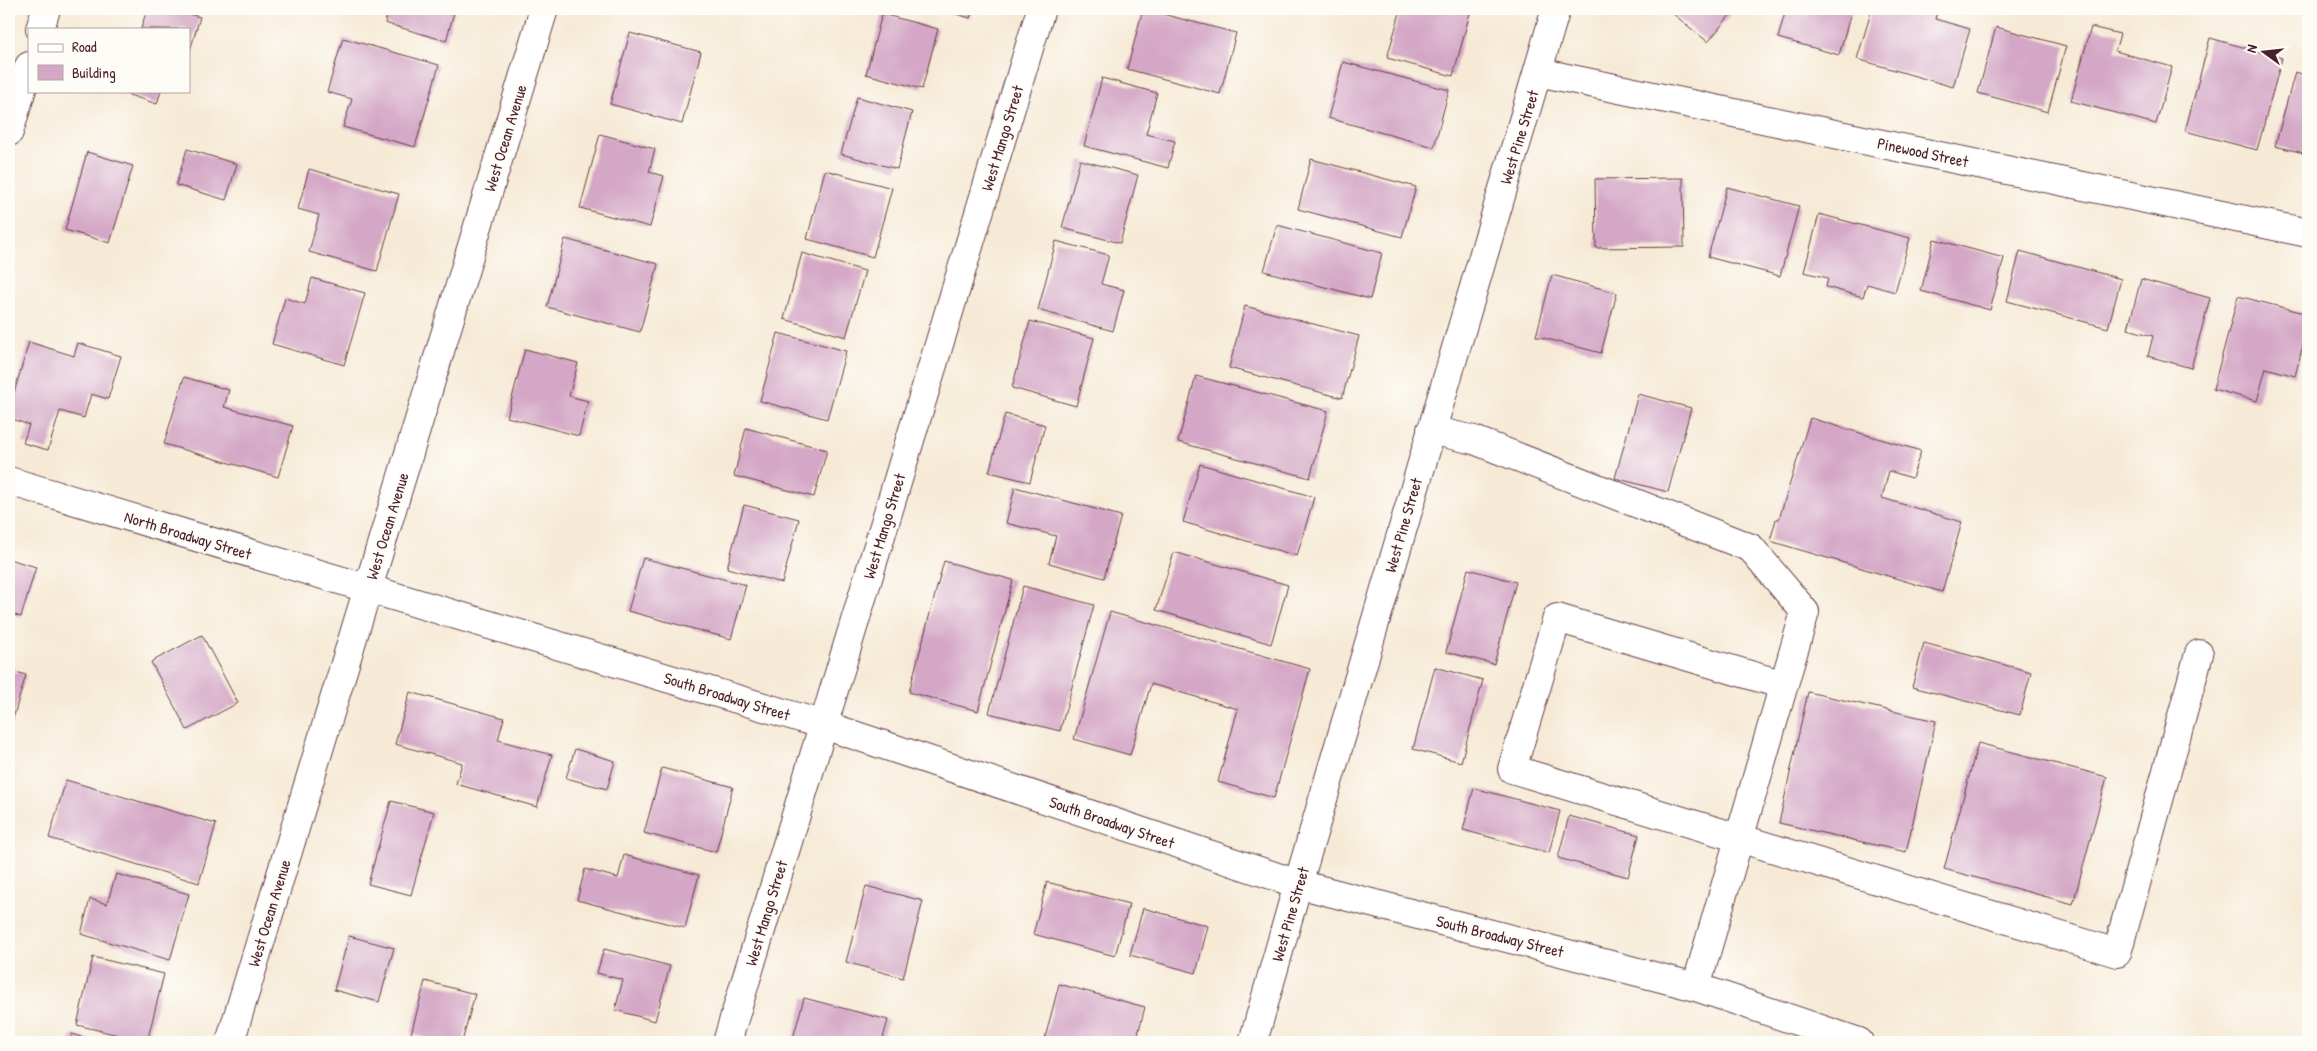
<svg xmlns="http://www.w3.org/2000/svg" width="2317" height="1051" viewBox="0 0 2317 1051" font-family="'Patrick Hand',sans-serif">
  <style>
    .building { fill: #d4a7c6 }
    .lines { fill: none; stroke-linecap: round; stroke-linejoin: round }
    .minor-casing { stroke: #643d45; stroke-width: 30 }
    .minor { stroke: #fff; stroke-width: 28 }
    .labels { text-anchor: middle; stroke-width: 5; stroke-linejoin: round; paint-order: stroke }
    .street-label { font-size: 16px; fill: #4a1f2b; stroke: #fdfcf7 }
  </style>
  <rect width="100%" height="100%" fill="#fdfcf7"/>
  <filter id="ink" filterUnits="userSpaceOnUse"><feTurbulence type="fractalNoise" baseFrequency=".02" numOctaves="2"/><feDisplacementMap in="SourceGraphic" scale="10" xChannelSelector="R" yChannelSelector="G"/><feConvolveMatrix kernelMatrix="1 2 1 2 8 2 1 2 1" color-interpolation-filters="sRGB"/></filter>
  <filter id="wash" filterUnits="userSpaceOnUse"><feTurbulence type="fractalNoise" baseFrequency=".0096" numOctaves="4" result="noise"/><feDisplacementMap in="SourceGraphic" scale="20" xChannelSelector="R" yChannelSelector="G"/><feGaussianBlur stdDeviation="1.12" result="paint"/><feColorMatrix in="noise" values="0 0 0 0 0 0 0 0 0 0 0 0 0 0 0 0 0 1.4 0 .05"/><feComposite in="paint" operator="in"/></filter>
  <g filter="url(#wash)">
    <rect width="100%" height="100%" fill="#f6ead6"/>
    <g id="blocks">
      <path class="building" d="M147 9H170L200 17 189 54V29H141Z
        M389 9H455L446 41 385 23Z
        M939 9H973L970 18Z
        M1143 9 1236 33 1220 94 1127 69Z
        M1401 9H1456L1470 13 1453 76 1387 58Z
        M1667 9H1735L1708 42Z
        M1786 9H1852L1839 55 1778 38Z
        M1872 9H1938L1935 19 1970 29 1953 87 1857 59Z
        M882 14 938 29 922 89 866 74Z
        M1996 27 2066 46 2048 112 1978 93Z
        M2091 27 2120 34 2115 51 2172 67 2156 124 2071 101Z
        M630 33 701 52 682 124 610 104Z
        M343 38 439 65 415 147 343 127 352 99 327 92Z
        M2210 38 2282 58 2257 150 2185 131Z
        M1343 62 1449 90 1434 147 1328 118Z
        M2295 72 2308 76V154L2275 146Z
        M1102 78 1157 93 1146 134 1175 141 1168 168 1084 146Z
        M123 91H161L157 104 123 93Z
        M857 97 912 112 897 169 841 154Z
        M600 134 655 149 649 172 664 176 650 227 580 208Z
        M187 149 237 164 226 200 176 185Z
        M87 152 133 166 110 243 65 230Z
        M1311 159 1416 187 1402 237 1298 209Z
        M1080 160 1138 175 1120 243 1062 228Z
        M309 169 399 194 377 271 309 252 319 215 298 209Z
        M825 170 892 188 873 257 807 239Z
        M1683 178 1684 247 1596 248 1595 179Z
        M1727 187 1799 206 1780 276 1708 257Z
        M1819 214 1910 238 1895 292 1867 284 1863 297 1826 287 1828 278 1804 272Z
        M1277 225 1382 253 1370 299 1264 271Z
        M565 239 658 264 640 332 547 307Z
        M1934 239 2004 258 1990 310 1921 291Z
        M1056 241 1109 255 1101 284 1124 290 1113 331 1038 310Z
        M2020 251 2121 279 2108 328 2007 301Z
        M802 253 865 271 846 337 784 319Z
        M1552 275 1617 293 1601 353 1536 336Z
        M312 278 365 293 344 365 272 344 285 298 305 304Z
        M2141 279 2210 298 2191 368 2148 356 2153 336 2128 329Z
        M2238 296 2308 314V326L2295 376 2266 368 2257 401 2213 389Z
        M1245 306 1359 336 1342 398 1229 368Z
        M1030 321 1094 338 1076 406 1012 388Z
        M778 333 846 351 827 419 760 401Z
        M29 342 74 356 78 343 121 356 108 399 91 394 84 418 60 411 48 450 23 443 29 425 9 418V410Z
        M525 349 578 363 569 396 588 401 579 436 507 417Z
        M1196 376 1328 411 1310 478 1178 442Z
        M184 377 229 390 224 407 293 426 278 477 164 444Z
        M1638 394 1691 408 1668 492 1615 478Z
        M1005 414 1045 425 1030 482 989 472Z
        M1810 418 1921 451 1912 478 1889 471 1882 498 1962 522 1942 592 1770 541 1776 519H1779Z
        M746 428 827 450 814 497 734 476Z
        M1200 464 1314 497 1297 556 1183 522Z
        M1015 487 1121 516 1104 578 1049 563 1056 536 1006 523Z
        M744 505 799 519 782 583 727 568Z
        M1174 552 1288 585 1271 644 1156 610Z
        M643 558 746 585 731 639 628 611Z
        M9 559 36 567 21 617 9 613Z
        M944 561 1013 580 978 711 909 692Z
        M1468 569 1516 582 1494 664 1446 652Z
        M1023 586 1094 605 1060 731 989 713Z
        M1110 612 1310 669 1274 798 1218 782 1238 709 1151 684 1130 755 1074 739Z
        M202 635 238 703 187 730 151 662Z
        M1924 643 2031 672 2020 715 1912 687Z
        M1435 667 1483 680 1461 762 1413 749Z
        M9 670 26 675 9 732Z
        M410 692 504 718 498 740 552 755 537 807 456 784 462 763 395 744Z
        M1808 692 1936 721 1906 852 1779 823Z
        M1978 743 2107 777 2073 904 1944 869Z
        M575 749 615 761 607 789 566 778Z
        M662 768 733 787 716 852 644 833Z
        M66 780 216 824 199 883 49 838Z
        M1474 788 1560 811 1549 853 1463 830Z
        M391 801 434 812 411 895 368 884Z
        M1569 816 1639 835 1628 877 1558 858Z
        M624 855 699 875 685 928 577 900 585 869 618 878Z
        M116 874 189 894 170 960 81 934 90 899 107 904Z
        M1047 882 1129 904 1115 956 1033 934Z
        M866 886 923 901 903 978 846 962Z
        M1143 908 1208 926 1196 973 1130 955Z
        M349 936 394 948 379 1002 334 990Z
        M604 949 670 966 655 1021 615 1010 623 980 597 973Z
        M93 957 164 974 147 1042 77 1025Z
        M425 981 475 994 462 1042H440L411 1034Z
        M1059 984 1145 1007 1136 1042H1044Z
        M804 998 888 1020 882 1042H792Z
        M72 1034 97 1042H70Z"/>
    </g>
  </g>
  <g filter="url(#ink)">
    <use href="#blocks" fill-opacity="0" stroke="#643d45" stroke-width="1"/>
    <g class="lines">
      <g class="minor-casing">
        <path id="minor" d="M40 29 46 9
          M1538 72 2308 233
          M9 132 29 66
          M1431 430 1474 440 1751 548 1805 612 1696 987
          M9 481 824 725 1298 884 1696 987 1859 1042
          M1784 685 1557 618 1512 769 2117 953 2199 654
          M230 1042 544 9
          M727 1042 1041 9
          M1253 1042 1298 884 1556 9"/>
      </g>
      <use href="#minor" class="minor"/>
    </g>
  </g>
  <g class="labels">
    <g class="street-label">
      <text transform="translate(1519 137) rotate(-73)" y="6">West Pine Street</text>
      <text transform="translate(505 138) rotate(-73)" y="6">West Ocean Avenue</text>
      <text transform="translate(1002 138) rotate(-73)" y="6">West Mango Street</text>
      <text transform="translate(1923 152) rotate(12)" y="6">Pinewood Street</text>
      <text transform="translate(1403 525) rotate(-74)" y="6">West Pine Street</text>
      <text transform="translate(387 526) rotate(-73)" y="6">West Ocean Avenue</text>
      <text transform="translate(884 526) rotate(-73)" y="6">West Mango Street</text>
      <text transform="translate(188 535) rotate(17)" y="6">North Broadway Street</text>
      <text transform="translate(727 696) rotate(17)" y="6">South Broadway Street</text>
      <text transform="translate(1112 822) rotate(19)" y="6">South Broadway Street</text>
      <text transform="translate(269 913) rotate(-73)" y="6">West Ocean Avenue</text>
      <text transform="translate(766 913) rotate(-73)" y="6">West Mango Street</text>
      <text transform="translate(1290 914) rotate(-74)" y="6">West Pine Street</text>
      <text transform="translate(1500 936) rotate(14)" y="6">South Broadway Street</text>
    </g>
  </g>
  <rect width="2317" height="1051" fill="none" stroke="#fdfcf7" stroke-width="30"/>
  <rect x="28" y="28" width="162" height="65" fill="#fdfcf7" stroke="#b5a4a5"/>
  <rect x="38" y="44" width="25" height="8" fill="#ffffff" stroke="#b5a4a5"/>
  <text x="72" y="52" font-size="15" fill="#4a1f2b">Road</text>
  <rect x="38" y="65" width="25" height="15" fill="#d4a7c6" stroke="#b5a4a5"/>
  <text x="72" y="78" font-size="15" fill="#4a1f2b">Building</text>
  <g transform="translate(2264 52) rotate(285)" stroke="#fdfcf7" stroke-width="4" paint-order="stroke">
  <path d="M0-4L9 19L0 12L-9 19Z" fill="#4a1f2b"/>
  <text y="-8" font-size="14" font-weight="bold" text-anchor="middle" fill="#4a1f2b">N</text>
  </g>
</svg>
